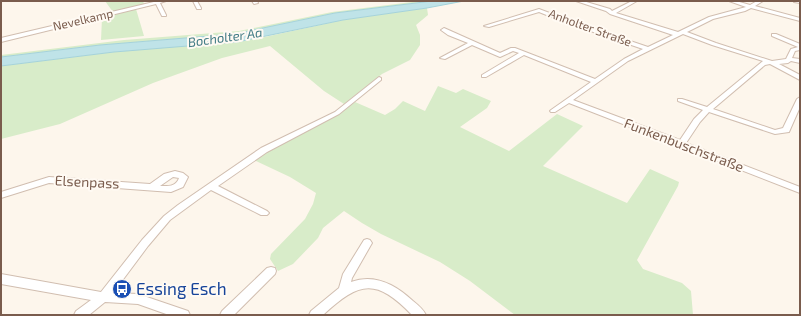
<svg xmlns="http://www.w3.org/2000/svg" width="801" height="316" viewBox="0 0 801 316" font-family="'Exo 2',sans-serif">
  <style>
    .green { fill: #d8ecc9 }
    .water { fill: #bfe3e8; stroke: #a5d3da }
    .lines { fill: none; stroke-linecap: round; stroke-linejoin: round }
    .street-casing { stroke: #d1beb0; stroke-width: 2 }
    .street { fill: #fff; fill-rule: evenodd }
    .labels { text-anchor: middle; stroke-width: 4; stroke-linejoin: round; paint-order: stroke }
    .far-street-label { font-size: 12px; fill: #7a5c4d; stroke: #fffaf3 }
    .far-water-label { font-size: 13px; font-style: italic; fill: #437c86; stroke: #fffaf3 }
    .street-label { font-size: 14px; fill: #7a5c4d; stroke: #fffaf3 }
    .near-transit-label { font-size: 17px; fill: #164399; stroke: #fffaf3; text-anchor: start }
  </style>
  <rect width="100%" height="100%" fill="#fdf6ec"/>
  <path class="green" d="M105 1H143L144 4 113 12Z
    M420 1 424 2 335 13 234 34 100 45 1 57V55L124 40 239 31 332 12Z
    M427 8 428 15 416 25 420 35V45L410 60 382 74 344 104 324 91 270 46 222 58 153 83 60 124 1 139V66L114 52 260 38 343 20Z
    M136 9 144 36 101 40 102 18Z
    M438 86 456 93 463 89 491 101 487 108 460 127 509 151 557 114 583 126 543 166 627 203 650 169 679 182 678 186 637 260 643 269 682 283 691 291 693 315H515L470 281 440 262 381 234 362 223 344 211 323 228 318 238 293 264 278 271 270 259 271 254 305 219 313 204 316 193 290 177 256 161 255 157 336 116 355 102 385 115 395 109 403 101 425 111Z"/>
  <path class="water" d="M432 1H464L427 8 343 20 237 42 114 52 1 66V57L100 45 234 34 335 13Z"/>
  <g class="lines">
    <g class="street-casing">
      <path id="street" d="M158 1H166L160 3 166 15V16H162L156 4 1 42V38Z
        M193 1H197L201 8V9H197Z
        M252 1H257L258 3 254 4Z
        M576 1H583L610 9 612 11 632 1H637L616 13 678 32 709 17 746 7 729 1H736L750 5 757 1H763L755 6 800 18V21L751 8 745 11 713 19 687 32 716 43 772 61 786 59 791 49 798 47 772 36V34H776L800 44V50L795 51 792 58 800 59V63L791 61 788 63 779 64 800 75V80L770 64 765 65 713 109 775 130 783 128 797 99 800 97V107L789 132 775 134 709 112 700 122 686 143 800 187V193L569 103 555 112H551L550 111 551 110 591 82 524 55 486 77H482V75L519 53 513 51 500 57 472 45 445 59 440 58 468 43 448 35 441 30 444 28 500 53 511 48H515L595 79 624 59 643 49 564 22 539 12 489 27 484 26 539 9 568 20 648 47 673 35 610 14 606 11ZM683 34 712 45 763 61 707 107 682 99H678V101L703 110 694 119 680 140 573 100 628 61Z
        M794 1H800V3L794 2Z
        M379 77 381 78V80L339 114 267 152 218 186 267 211 269 213 267 215H261L211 190 170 220 148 246 113 293 138 294 188 311 190 315H169L138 304 105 302 89 315H74L76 311 91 300 1 284V274L101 292 142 240 164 216 178 205 261 148 335 112Z
        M175 171 183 173 188 177 183 187 171 192 49 183 1 198V192L49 177 150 184 164 174ZM173 177 179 178C176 187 168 186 160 186Z
        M367 239 370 240 372 243 352 278 351 282C375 273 396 285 413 301 418 305 423 309 426 315H412C376 278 360 281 323 315H309L311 311 339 288 343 274 364 240Z
        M271 267 275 268 276 271 275 274 234 315H220L222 311 267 268Z"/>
    </g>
    <use href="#street" class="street"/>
  </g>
  <defs>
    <g id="bus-disc" transform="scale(1)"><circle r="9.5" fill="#1a4fb4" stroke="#fffaf3"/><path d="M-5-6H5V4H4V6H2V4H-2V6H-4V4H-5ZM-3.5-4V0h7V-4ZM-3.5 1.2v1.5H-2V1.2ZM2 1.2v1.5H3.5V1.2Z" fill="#fff"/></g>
  </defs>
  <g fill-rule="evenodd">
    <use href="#bus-disc" x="122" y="289"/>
  </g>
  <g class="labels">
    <g class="far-street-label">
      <text transform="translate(83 20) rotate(-13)" y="4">Nevelkamp</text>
      <text transform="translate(590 28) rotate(20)" y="4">Anholter Straße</text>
    </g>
    <g class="far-water-label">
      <text transform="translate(225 37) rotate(-8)" y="5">Bocholter Aa</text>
    </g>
    <g class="street-label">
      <text transform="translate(684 145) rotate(21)" y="5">Funkenbuschstraße</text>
      <text transform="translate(87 182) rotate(3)" y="5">Elsenpass</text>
    </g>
    <g class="near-transit-label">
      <text x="136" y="295">Essing Esch</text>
    </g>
  </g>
  <rect width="801" height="316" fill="none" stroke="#7a5c4d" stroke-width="4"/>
</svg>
